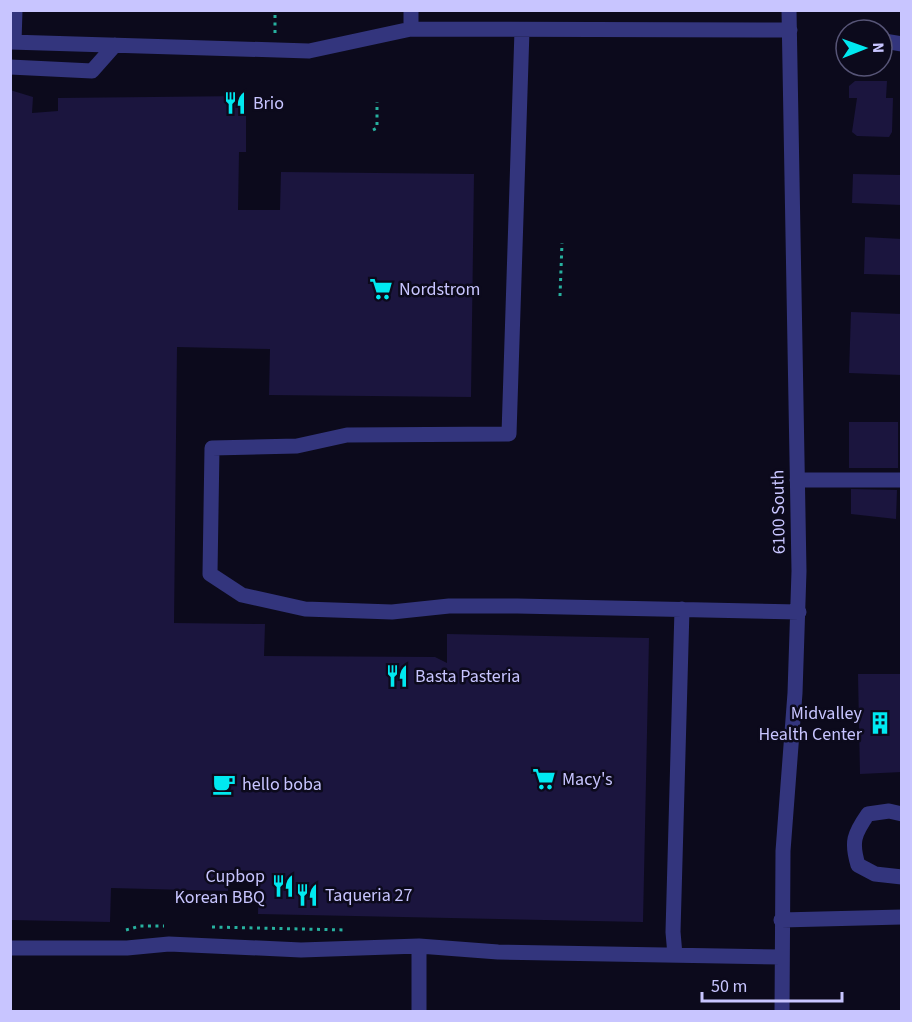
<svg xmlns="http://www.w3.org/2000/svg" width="912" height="1022" viewBox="0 0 912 1022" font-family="'Source Sans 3',sans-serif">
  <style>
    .building { fill: #1b153e }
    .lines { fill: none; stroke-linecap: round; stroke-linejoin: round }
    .path { stroke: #27b19f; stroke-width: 3; stroke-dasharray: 3 4.5; stroke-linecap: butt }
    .minor { stroke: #33357d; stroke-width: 15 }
    .labels { text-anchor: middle; stroke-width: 5; stroke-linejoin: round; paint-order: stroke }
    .poi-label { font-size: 18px; fill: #c8c5ff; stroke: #0c0a1c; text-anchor: start }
    .street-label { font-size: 18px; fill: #c8c5ff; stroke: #0c0a1c }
  </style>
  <rect width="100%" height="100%" fill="#0c0a1c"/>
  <path class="building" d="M855 81H887L886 98H893L892 132 889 137 857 136 852 132 857 98H849V86Z
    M10 90 33 97 32 113 58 111V98L246 96V152H239L238 210H280L281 172 474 174 471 397 269 395 270 349 177 347 174 623 265 624 264 656 435 657 447 663V634L649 638 643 922 258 914 259 871 229 870 228 891 111 888 110 922 10 920Z
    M853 174 902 175V205L852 203Z
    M865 237 902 239V275L864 274Z
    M851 312 902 314V375L849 373Z
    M849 422H898V468H849Z
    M851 489 897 490 896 519 851 514Z
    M858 674H902V772L860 774Z"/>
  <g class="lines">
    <path class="path" d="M275 33V10
      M373 130 377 128V102
      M560 296 562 243
      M212 927 347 930
      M126 930 140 926H164"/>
    <path class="minor" d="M411 29V10
      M522 30 509 434 347 435 297 446 212 448 210 574 242 595 305 609 392 612 449 606H517L799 612
      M884 41 902 44
      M10 42 309 51 411 29 790 30
      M14 42 15 10
      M10 67 92 71 115 45
      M797 480H902
      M902 814 889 811 868 814C854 834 851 842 858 865L875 874 902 877
      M781 920 902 917
      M10 948H127L169 944 301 950 419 946 498 952 781 957
      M675 955 673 932 682 609
      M419 1012V946
      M782 1012 783 851 795 693 799 571 789 10"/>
  </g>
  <defs>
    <g id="restaurant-bare" transform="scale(1.8)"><path d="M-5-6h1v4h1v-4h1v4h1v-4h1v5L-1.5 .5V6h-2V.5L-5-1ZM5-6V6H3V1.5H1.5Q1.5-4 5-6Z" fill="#00e9f0" stroke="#0c0a1c" stroke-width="2.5" paint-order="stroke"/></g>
    <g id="supermarket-bare" transform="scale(1.8)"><path d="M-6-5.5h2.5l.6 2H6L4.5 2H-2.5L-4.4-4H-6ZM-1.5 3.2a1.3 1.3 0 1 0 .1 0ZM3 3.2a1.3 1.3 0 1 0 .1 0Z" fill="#00e9f0" stroke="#0c0a1c" stroke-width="2.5" paint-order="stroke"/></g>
    <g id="building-bare" transform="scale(1.8)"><path d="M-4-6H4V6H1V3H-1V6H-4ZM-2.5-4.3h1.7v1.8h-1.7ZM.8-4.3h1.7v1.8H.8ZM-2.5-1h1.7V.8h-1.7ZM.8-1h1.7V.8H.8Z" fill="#00e9f0" stroke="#0c0a1c" stroke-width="2.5" paint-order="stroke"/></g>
    <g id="cafe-bare" transform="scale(1.8)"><path d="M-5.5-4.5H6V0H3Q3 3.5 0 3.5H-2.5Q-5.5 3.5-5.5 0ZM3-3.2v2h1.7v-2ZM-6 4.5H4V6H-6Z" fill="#00e9f0" stroke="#0c0a1c" stroke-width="2.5" paint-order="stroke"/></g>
  </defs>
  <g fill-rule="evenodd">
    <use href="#restaurant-bare" x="235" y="103"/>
    <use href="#supermarket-bare" x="381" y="289"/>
    <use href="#restaurant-bare" x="397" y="676"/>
    <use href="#building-bare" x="880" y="723"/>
    <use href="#supermarket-bare" x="544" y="779"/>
    <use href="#cafe-bare" x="224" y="784"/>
    <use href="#restaurant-bare" x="283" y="886"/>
    <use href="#restaurant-bare" x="307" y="895"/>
  </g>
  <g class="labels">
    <g class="poi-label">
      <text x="253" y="109">Brio</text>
      <text x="399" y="295">Nordstrom</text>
      <text x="415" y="682">Basta Pasteria</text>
      <text x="862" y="719" text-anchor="end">Midvalley<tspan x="862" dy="21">Health Center</tspan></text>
      <text x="562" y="785">Macy's</text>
      <text x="242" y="790">hello boba</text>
      <text x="265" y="882" text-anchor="end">Cupbop<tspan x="265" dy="21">Korean BBQ</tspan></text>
      <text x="325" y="901">Taqueria 27</text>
    </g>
    <g class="street-label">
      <text transform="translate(778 512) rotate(-91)" y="6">6100 South</text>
    </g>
  </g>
  <rect width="912" height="1022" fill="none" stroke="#c8c5ff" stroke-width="24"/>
  <g transform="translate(864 48) rotate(89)"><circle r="28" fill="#0c0a1c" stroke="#575577" stroke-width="1.5"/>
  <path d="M0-4.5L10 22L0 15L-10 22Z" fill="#00e9f0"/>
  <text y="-9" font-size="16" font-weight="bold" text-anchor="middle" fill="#c8c5ff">N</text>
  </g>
  <path d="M702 992v9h140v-9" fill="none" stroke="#c8c5ff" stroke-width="3"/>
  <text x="711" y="992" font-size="18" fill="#c8c5ff" stroke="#0c0a1c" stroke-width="4.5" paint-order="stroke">50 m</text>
</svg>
